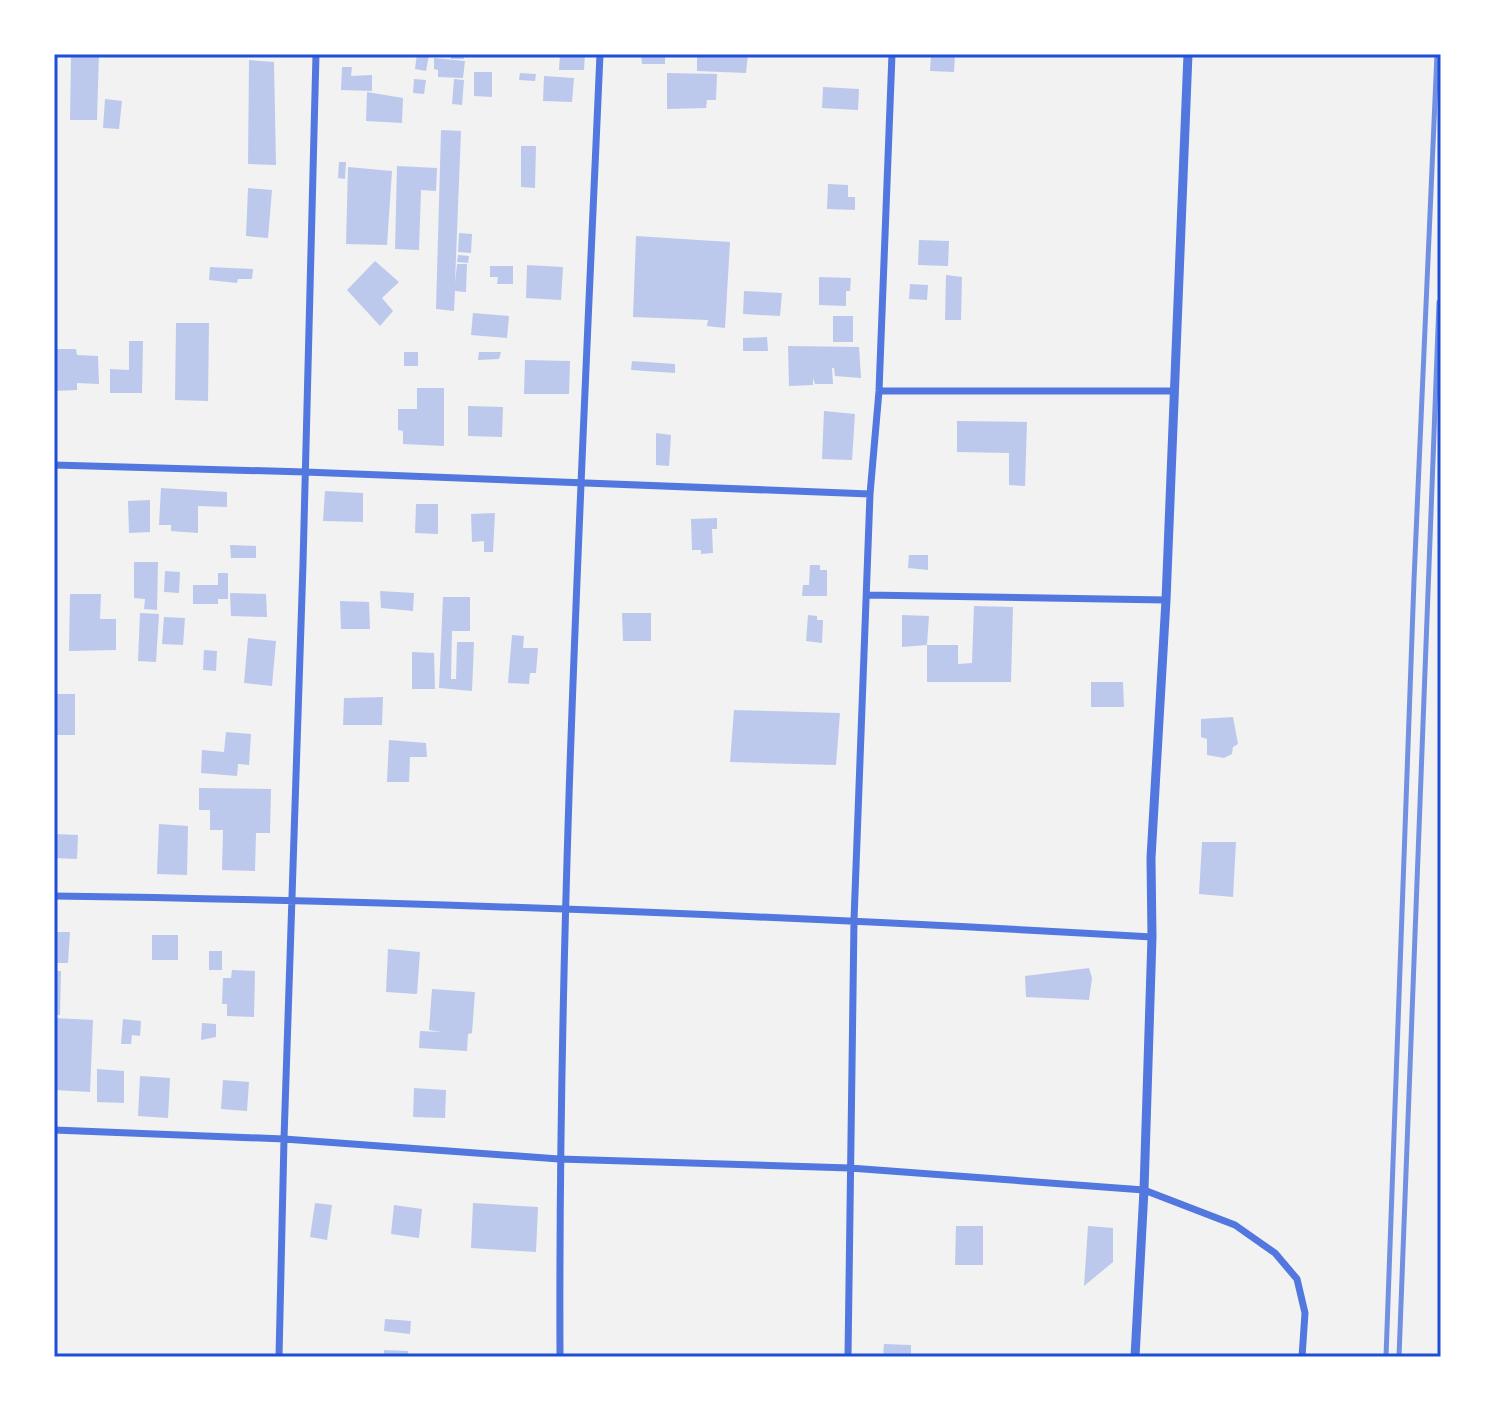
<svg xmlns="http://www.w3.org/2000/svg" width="1495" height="1411" viewBox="0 0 1495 1411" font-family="Rubik,sans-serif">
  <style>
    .building { fill: #bdc9ec }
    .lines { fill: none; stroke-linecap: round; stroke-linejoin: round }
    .minor { stroke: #5277de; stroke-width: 7 }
    .tertiary { stroke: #5277de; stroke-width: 9 }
    .rail { stroke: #7290e2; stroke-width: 5 }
    .neatline { fill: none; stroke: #1d4ed8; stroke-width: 3 }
  </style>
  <rect width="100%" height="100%" fill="#f2f2f2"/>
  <path class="building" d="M71 54H99L97 120H70Z
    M417 54 429 55 426 71 415 69Z
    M451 54H464V59H451Z
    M560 54H585L584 70H559Z
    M641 54H665V64H642Z
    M697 54H748L746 73 697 71Z
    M931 54H955L954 72 930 71Z
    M434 58 465 61 463 78 438 77V70L434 69Z
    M249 60 274 62 276 165 248 164Z
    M342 67H352L351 76 372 75V91L341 90Z
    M474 72H492V97L474 96Z
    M520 73 536 74 535 81 519 80Z
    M667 73 717 74 716 100H707L706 108 667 109Z
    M544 76 574 78 572 102 543 101Z
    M414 79 426 80 424 94 413 93Z
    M454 79 464 80 462 105 452 104Z
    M823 87 859 89 858 110 822 108Z
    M367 92 403 98 402 123 366 121Z
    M105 99 122 101 119 129 103 128Z
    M441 130 461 131 455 283 457 264H467L466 292 455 291 454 311 436 309Z
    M521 146H536L535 188 521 187Z
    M339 162H346L345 179 338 178Z
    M397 166 437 168 436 191 421 190 419 250 395 249Z
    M348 167 392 171 387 245 346 244Z
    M828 184 848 185V197H855V210L827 209Z
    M248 188 272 190 268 238 246 236Z
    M459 233 472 234 471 253 458 252Z
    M636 236 730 242 725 328 707 326 708 320 633 317Z
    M919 240 949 241 948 266 918 265Z
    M458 255 469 256 468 263 457 262Z
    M375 261 399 282 382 298 393 311 380 326 347 290Z
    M527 265 563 267 561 300 526 298Z
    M490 266H513V284H497L498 277H490Z
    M210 267 253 269 252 279H238L237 283 209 280Z
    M946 275 962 277 961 320H945Z
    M819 277 851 278 850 291H846V306L819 305Z
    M910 284 928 285 927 300 909 299Z
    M744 291 782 293 780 316 743 314Z
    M473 313 509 316 507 338 471 335Z
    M833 316H853V342H833Z
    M176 323H209L208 401 175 400Z
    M767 337 768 351H743V338Z
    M129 341H143L142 393H110V369L129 370Z
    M788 346 859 347 861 378 835 376 834 368H832L833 384H815L813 378V385L789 386Z
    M54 349H76L77 355 98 356 99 384 77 383V390L54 391Z
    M404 352H418V366H404Z
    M479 352H501L499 359 478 360Z
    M525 360 570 361 569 394H524Z
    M632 361 675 364V373L631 370Z
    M417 388H444V446L403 444V431L398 430V409H417Z
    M468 406 503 407 502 437 468 436Z
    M824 411 855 414 852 460 822 459Z
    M957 421 1027 422 1025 486 1009 485V453L957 452Z
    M656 433 671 435 669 466 656 465Z
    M161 488 227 492V507L198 506V533L171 531V525H159Z
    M325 491 363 493V522L323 521Z
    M150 500V532L129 533 128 501Z
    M416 504H438V534L415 533Z
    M495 513 493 552H484V541L472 542 471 514Z
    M717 518V529H712L713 553 701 554V550H692L691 519Z
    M230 545 256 546V558H231Z
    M909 555H928V570L908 568Z
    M134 562H158L157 610 144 609 145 599 134 598Z
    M810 565H820V570H827V596H802L803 585H809Z
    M165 571 180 572 179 593 164 592Z
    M218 573H228V599H218V604H193V585H218Z
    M380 591 414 593 413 611 381 608Z
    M230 593 266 594 267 617 231 616Z
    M70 594H101L100 619H116V650L69 651Z
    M443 597H470V631H452L451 679H456L457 642H474L472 691 439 688Z
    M340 601 369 602 370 629H341Z
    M974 606 1013 607 1011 682H927V645L902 647V615L929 616 927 645H958V664L972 663Z
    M140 613 159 614 156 662 138 661Z
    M622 613H651V641H623Z
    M808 615 817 616V620H823L822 643 806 641Z
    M164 617 185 618 183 645 162 644Z
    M512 635 524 636 523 648H538L536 673H530L529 684 508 683Z
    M248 638 276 641 272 686 244 683Z
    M204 650 217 651 216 671 203 670Z
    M412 652 434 653 435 689H412Z
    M1091 682H1123L1124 707H1091Z
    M54 694H75V735H54Z
    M383 697 382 725H343L344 698Z
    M734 710 840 713 836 765 730 762Z
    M1233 717 1238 744 1233 747 1232 754 1224 758 1207 755V739L1201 737V719Z
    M226 732 251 734 249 765 238 764 237 776 201 773 202 750 224 752Z
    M389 740 426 743 427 757H410L409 782H387Z
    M199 788 271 789 270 833H256L255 871 222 870 223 830H210V810H199Z
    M159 824 188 826 187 875 157 874Z
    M54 834 78 835 77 859 54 858Z
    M1202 842H1236L1233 897 1199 894Z
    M54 932H70L68 963H54Z
    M152 935H178V960H152Z
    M388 949 420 952 417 994 386 992Z
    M209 951H222V970H209Z
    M1089 968 1092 978 1089 1000 1026 997 1025 976Z
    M232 970 255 971 254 1017 227 1016V1004H222L223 978H231Z
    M54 971H61L60 1015H54Z
    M432 989 475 992 472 1033 468 1034 467 1051 419 1048 420 1031 442 1032 429 1030Z
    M54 1018 93 1020 90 1092 54 1090Z
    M123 1019 141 1021 140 1036 132 1035 131 1044H121Z
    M202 1023 216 1024V1037L201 1040Z
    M97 1069 124 1071V1103L97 1102Z
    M140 1076 170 1078 168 1118 138 1116Z
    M223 1080 249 1082 247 1111 221 1109Z
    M414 1088 446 1090 445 1118 413 1117Z
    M315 1203 332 1205 327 1240 310 1237Z
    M473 1203 538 1207 536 1252 471 1248Z
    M394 1205 422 1209 419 1238 391 1234Z
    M956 1226H983V1265H955Z
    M1088 1226 1113 1228V1262L1084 1286Z
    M385 1319 411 1321 410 1334 384 1331Z
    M884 1344 911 1345V1357H883Z
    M384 1350 408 1351V1357H384Z"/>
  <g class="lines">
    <path class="minor" d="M879 391H1173
      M54 465 305 472 870 494
      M867 595 1166 600
      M54 896C420 901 786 916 1152 937
      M54 1130 284 1139 559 1159 850 1168 1144 1190 1235 1225 1275 1253 1297 1279 1305 1313 1302 1357
      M279 1357 284 1139 303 564 316 54
      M560 1357C558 922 581 488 600 54
      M848 1357 854 920 870 494 879 391 892 54"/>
    <path class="tertiary" d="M1135 1357 1144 1190 1152 937 1151 858 1166 600 1188 54"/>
    <path class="rail" d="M1386 1357 1414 580 1437 54
      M1399 1357 1439 302"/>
  </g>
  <rect width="1495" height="1411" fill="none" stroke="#ffffff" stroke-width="112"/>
  <rect x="56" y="56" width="1383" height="1299" class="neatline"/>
</svg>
